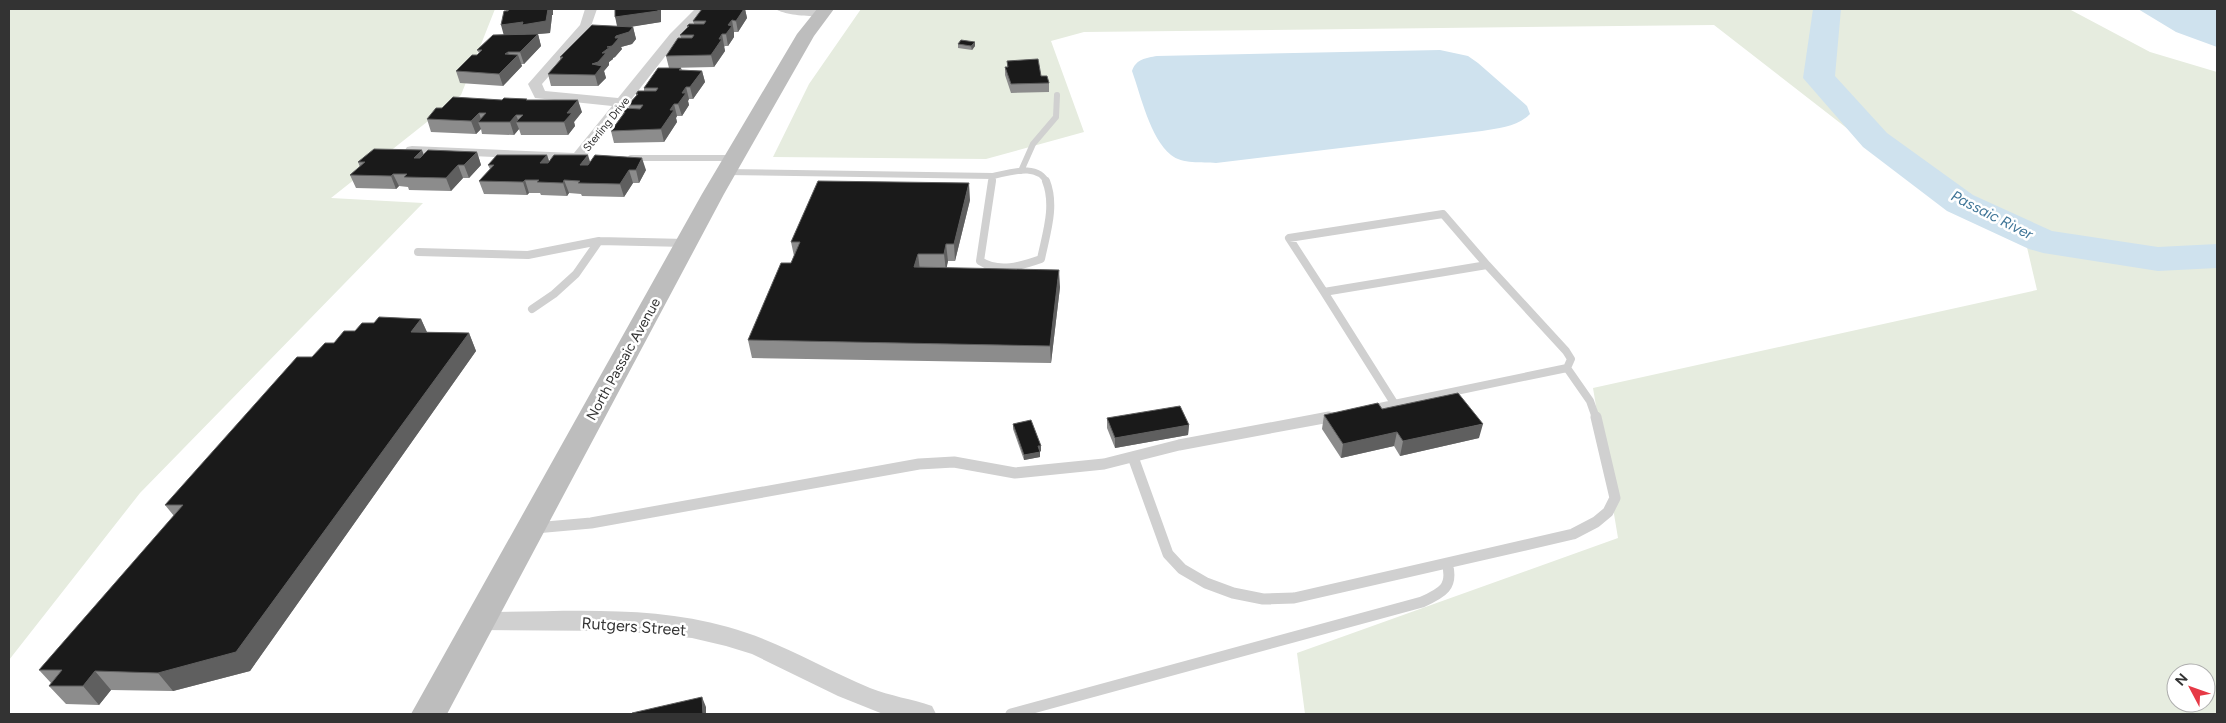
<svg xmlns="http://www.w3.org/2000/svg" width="2226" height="723" viewBox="0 0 2226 723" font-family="Figtree,sans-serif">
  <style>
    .green { fill: #e6ecdf; fill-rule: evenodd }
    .water { fill: #cfe2ee }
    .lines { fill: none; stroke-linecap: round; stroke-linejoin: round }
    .river { fill: #cfe2ee; fill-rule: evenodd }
    .lane-far2 { stroke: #d0d0d0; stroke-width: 6 }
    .lane-far1 { stroke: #d0d0d0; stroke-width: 8 }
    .lane { stroke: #d0d0d0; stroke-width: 11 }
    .street { fill: #d0d0d0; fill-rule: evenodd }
    .secondary { fill: #bdbdbd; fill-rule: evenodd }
    .wall { fill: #8c8c8c }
    .shaded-wall { fill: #5f5f5f }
    .building { fill: #1a1a1a; stroke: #5f5f5f }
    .labels { text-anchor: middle; stroke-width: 5; stroke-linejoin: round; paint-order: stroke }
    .far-street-label { font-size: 11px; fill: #333; stroke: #fff }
    .street-label { font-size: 14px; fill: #333; stroke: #fff }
    .water-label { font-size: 15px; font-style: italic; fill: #3f7597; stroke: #fff }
    .near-street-label { font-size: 16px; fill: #333; stroke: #fff }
  </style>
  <rect width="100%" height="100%" fill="#fff"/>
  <path class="green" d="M9 9H495L461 95 331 198 423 203 140 493 9 660Z
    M861 9H2069L2150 52 2217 72V714H1305L1297 653 1618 538 1593 388 2037 290 2026 243 1938 199 1714 25 1084 32 1051 41 1084 132 986 159 773 157 809 84ZM2176 673H2206V703H2176Z"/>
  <path class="water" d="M2138 9H2217V47L2176 32Z
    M1440 50 1468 56 1478 63 1527 106 1530 114C1517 127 1500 128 1482 131L1216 163C1202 162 1182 164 1171 155 1150 138 1141 96 1132 71 1136 59 1146 58 1157 56Z"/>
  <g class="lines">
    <path class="river" d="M1813 9H1841L1835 76 1887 133 1973 195 2052 231 2158 247 2217 244V268L2158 271 2043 253 2029 249 1947 211 1863 147 1803 78Z"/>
    <path class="lane-far2" d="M631 158H733
      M1021 171 1033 144 1056 117 1057 95
      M726 172 993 176
      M993 176C1009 173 1038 162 1047 183
      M992 183 993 176"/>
    <path class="lane-far1" d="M992 181 980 261C999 273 1021 266 1041 259 1046 234 1056 206 1046 181
      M418 252 528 255 599 241
      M1324 292 1289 238 1443 214 1487 265
      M532 309 554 294 576 274 599 241 686 243
      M1567 368 1590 401 1596 418
      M1370 409 1567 368 1571 359 1566 351 1487 265 1324 292 1394 403
      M1322 418 1335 416"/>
    <path class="lane" d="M1133 457 1168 554 1182 569 1206 583 1233 593 1263 599 1294 598 1447 563
      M535 528 591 523 919 464 954 462 1015 473 1104 464 1179 445 1329 417
      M1011 714 1422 602C1442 593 1454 587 1447 563L1573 534 1596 522 1608 512 1615 498 1596 417"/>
    <path class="street" d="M585 9H597L590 29 542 84 545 91 618 98 670 34 695 9H707L678 40 583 161 407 153 405 150 407 147 412 146 574 153 612 106 535 98 528 84 580 25Z
      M776 9 826 10 828 13C822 19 782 15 776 9Z
      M479 612C561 612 648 604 728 627 779 641 822 668 870 688 890 696 912 699 932 706L936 714H883L838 696 752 654 726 646 692 638 621 631 479 630 471 628 467 621 471 614Z"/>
    <path class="secondary" d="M817 9H834L814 36 724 194 447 714H411L702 194 797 34Z"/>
  </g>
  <path class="wall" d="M505 9H553V15H552V16L550 33 538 34 541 46 524 64H521L522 66 503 86 460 83 456 71 477 55 479 53 477 50 504 35 506 11Z
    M615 9H661V22L628 27H633L636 39 632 44 621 47 622 49 615 57 613 58V59L609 62V65L604 71 606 78 598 86H551L548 74 560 60V57L617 27Z
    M702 9H745L747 18 738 32H734V37L728 46H725L724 47 725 51 714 67 669 68 666 56 681 38 680 35 687 28V26L694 24 693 21Z
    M958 44 975 46 972 50 958 48Z
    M1007 61 1041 76 1049 83V92L1011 93 1005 75V67H1007Z
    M681 68 682 70 702 71 705 82 693 99H689L688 101 689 105 682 116H677L676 118 677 122 664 142 614 143 611 131 623 114V112L629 108 628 105 636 96V94L644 91V88Z
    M502 100H528L582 112 574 122 575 126 568 135H521L519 129 514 135 482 134 481 129 476 134 431 132 427 119 442 108Z
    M477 152 481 165 469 178H463L451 191 409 190 408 187 399 186 396 189 356 188 350 175 360 167 358 162 423 155Z
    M547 155 549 161 590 162 646 170 639 183H633L624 197 582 196 581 194 569 193 567 196 541 195 540 193H529L527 195 484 194 479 181 490 169 488 165Z
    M970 200 955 261H948L946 268 1060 287 1051 363 752 358 748 340 791 263 794 256 791 242Z
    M421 319 427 332 469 333 476 351 250 671 173 691 111 690 99 705 66 704 49 686 51 683 39 670 174 516 165 505 312 357 334 343 374 323Z
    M1382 409 1479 438 1400 456 1394 446 1341 458 1322 429 1324 415Z
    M1107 418 1189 425 1188 435 1115 448 1107 428Z
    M1013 424 1041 446V451H1040V457L1024 460 1013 429Z"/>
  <path class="shaded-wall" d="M537 9H553V15H552V16L550 33 538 34 541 46 524 64 520 52 526 36 525 34 504 36 501 25Z
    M658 9H661V22L618 29 615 17Z
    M744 9H745L747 18 738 32 736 21Z
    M732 20 734 32V37L728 46 726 34 728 25Z
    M633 27 636 39 632 44 621 47 622 49 615 57 613 58V59L609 62V65L604 71 606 78 598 86 592 64 616 36Z
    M722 34 725 51 714 67 711 55 719 39Z
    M975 42V46L972 50 971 46Z
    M508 52 511 62 518 55 522 66 503 86 499 74 505 54Z
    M702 71 705 82 693 99 690 87Z
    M686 87 689 99 688 101 689 105 682 116 678 104 682 93Z
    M578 100 582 112 574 122 575 126 568 135 564 122 567 113Z
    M674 104 677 116 676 118 677 122 664 142 661 129 670 110Z
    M479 113 482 122H478L481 129 476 134 471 121Z
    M516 115 519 122H516L519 129 514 135 510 122Z
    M422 150 427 163 414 158Z
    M477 152 481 165 469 178 464 165Z
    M547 155 551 167 540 163Z
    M588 155 592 168 580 165Z
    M642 158 646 170 639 183 636 170Z
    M458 165 463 178 451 191 446 178Z
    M629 170 633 183 624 197 620 184Z
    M393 174 399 186 396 189 391 176Z
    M525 180 529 193 527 195 523 182Z
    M564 180 569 193 567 196 563 183Z
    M969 183 970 200 955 261 954 244Z
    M946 244 948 261 946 271 944 254Z
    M918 254 920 271 914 267Z
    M1059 270 1060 287 1051 363 1050 346Z
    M421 319 429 337 411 332Z
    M469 333 476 351 250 671 173 691 158 673Z
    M1483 424 1479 438 1400 456 1403 441Z
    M1189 425 1188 435 1115 448V438Z
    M1397 432 1394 446 1341 458 1343 444Z
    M1038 446H1041V451L1038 452Z
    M1040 452V457L1024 460V455Z
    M95 671 111 690 99 705 83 686Z
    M702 697 706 707V714H703Z"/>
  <path class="building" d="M509 9H548L546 21 522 25 523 22 501 25 504 11H508Z
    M615 9H658V11L615 17Z
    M702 9H744L736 21 732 20 728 25 732 26 726 34H722L719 39H722L711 55 666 56 678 38H692L694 35H680L689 26H687L689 24H704L706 21H693Z
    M592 25 633 27 629 32 616 36 615 38H619L612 46 607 47H610L602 53H606L598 62 592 64 602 66 595 75 548 74 563 57H560Z
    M538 34 520 52H508L505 54 518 55 499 74 456 71 472 55H477L482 50H477L493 35Z
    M961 40 975 42 971 46 958 44Z
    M1038 59 1041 76H1047L1049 83 1011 84 1005 67H1008L1007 61Z
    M658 68H681L679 70 702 71 690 87H686L682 93H686L678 104H674L670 110H674L661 129 611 131 625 112H623L625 108 640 109 643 105H628L638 94H636L638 91H656L658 88H644Z
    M453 97 502 100 504 98 527 99 526 100H578L567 113H572L564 122H516L523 115H516L510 122H478L486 113H479L471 121 427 119 436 108H442Z
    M374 149 422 150 414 158H420L428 150 477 152 464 165H458L446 178 404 177 407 174H393L391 176 350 175 365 162H358Z
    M497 155H547L540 163H548L554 155H588L580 165H588L595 155 642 158 636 170H629L620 184 578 183 580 181 564 180 563 183 537 182 539 180H525L523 182 479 181 494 165H488Z
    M818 181 969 183 954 244H946L944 254H918L914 267 1059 270 1050 346 748 340 781 263H791L800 242H791Z
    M379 317 421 319 411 332 469 333 236 652 158 673 95 671 83 686H49L62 670H39L183 505H165L297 357H312L325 343H334L344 331H355L362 323H374Z
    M1458 393 1483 424 1403 441 1397 432 1343 444 1324 415 1378 403 1382 409Z
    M1180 406 1189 425 1115 438 1107 418Z
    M1031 420 1041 446H1038L1040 452 1024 455 1013 424Z
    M702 697 703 714H632V713Z"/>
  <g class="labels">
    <g class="far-street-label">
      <text transform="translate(606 124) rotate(-51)" y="4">Sterling Drive</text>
    </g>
    <g class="street-label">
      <text transform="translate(623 359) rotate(-61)" y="5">North Passaic Avenue</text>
    </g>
    <g class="water-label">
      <text transform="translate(1992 215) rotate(27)" y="5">Passaic River</text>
    </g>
    <g class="near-street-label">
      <text transform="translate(634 626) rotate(4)" y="6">Rutgers Street</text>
    </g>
  </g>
  <rect width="2226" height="723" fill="none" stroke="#333333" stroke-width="20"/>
  <g transform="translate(2191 688) rotate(311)"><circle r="24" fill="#ffffff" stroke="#adadad"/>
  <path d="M0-4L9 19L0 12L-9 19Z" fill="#e63946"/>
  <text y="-8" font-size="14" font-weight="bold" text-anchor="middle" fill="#333333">N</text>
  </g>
</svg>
